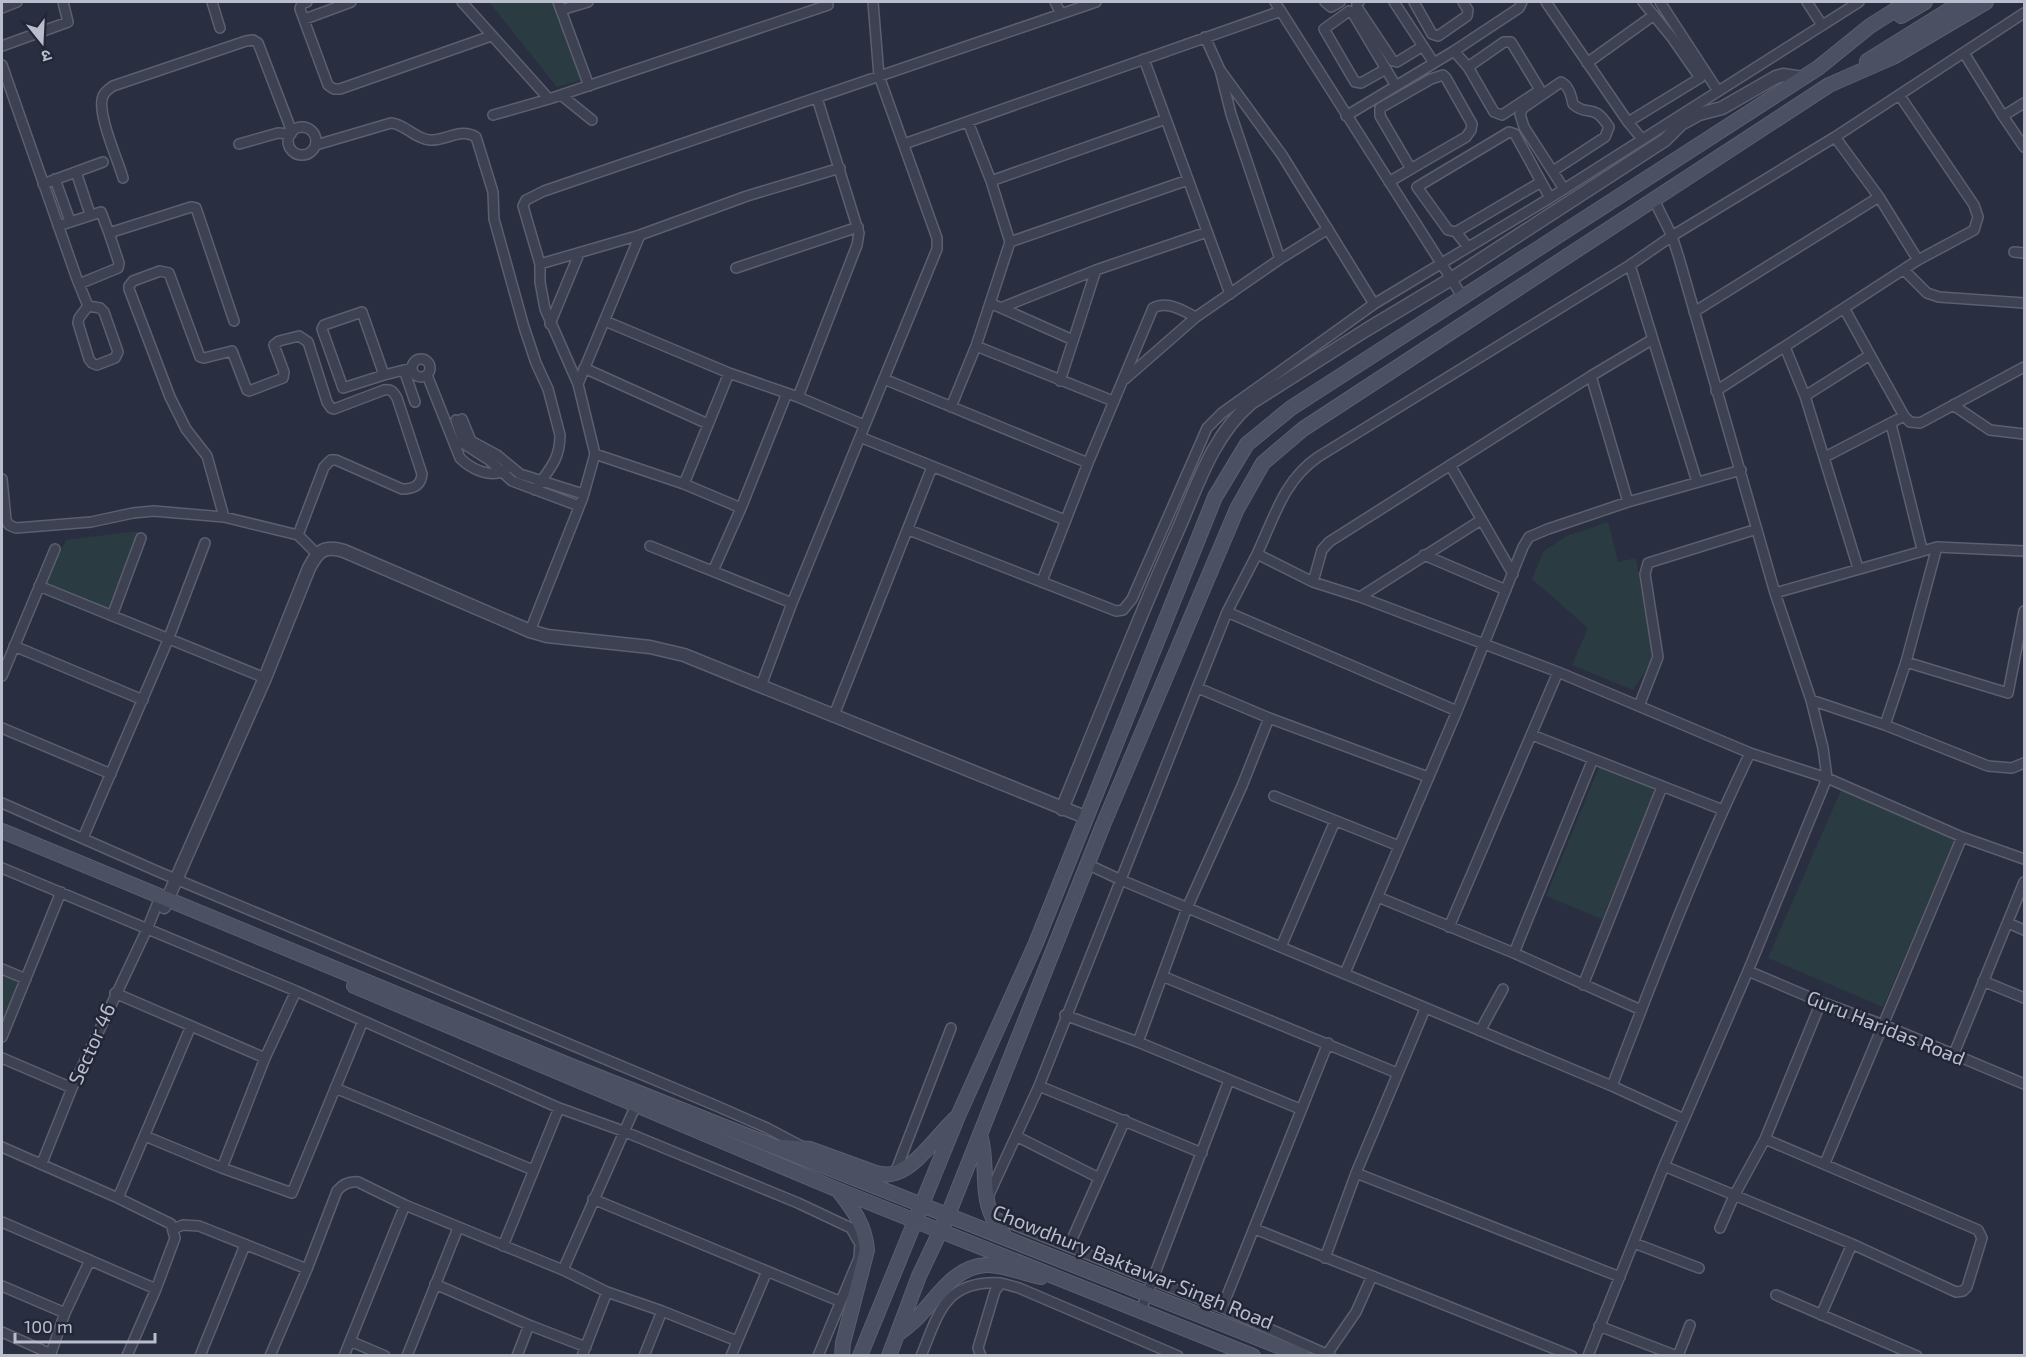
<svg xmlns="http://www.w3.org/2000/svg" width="2026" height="1357" viewBox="0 0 2026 1357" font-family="'Exo 2','Noto Sans Devanagari',sans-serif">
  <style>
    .green { fill: #2b3b42 }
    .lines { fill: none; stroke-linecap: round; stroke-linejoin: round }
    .minor-casing { stroke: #5b5f6e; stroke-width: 12 }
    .tertiary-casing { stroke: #5b5f6e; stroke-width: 15 }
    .secondary-casing { stroke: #5b5f6e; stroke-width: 16 }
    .minor { stroke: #3d4151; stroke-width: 9 }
    .tertiary { stroke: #3d4151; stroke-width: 12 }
    .secondary { stroke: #4b5063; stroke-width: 14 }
    .labels { text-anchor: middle; stroke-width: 5; stroke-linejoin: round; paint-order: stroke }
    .street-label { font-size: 20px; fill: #babdcb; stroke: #222636 }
  </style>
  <rect width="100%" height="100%" fill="#292f41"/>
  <path class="green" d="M489 2H556L581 80 557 87Z
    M1608 522 1618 562 1636 558 1653 659 1633 690 1572 665 1588 628 1532 579 1544 551 1567 536Z
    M138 531 109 611 44 584 66 540Z
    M1600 765 1657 789 1602 919 1546 896Z
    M1841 790 1955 839 1883 1007 1768 958Z
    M2 974 21 982 2 1026Z"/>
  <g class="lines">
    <g class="minor-casing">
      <path id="minor" d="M212 2 220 28
        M307 2 302 3 300 9 328 85 334 89H340L491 36
        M462 2 549 99
        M558 2 589 86
        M1055 2 1061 14
        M1275 2 1462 296
        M1325 2 1331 7 1340 2
        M1359 2 1357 3V7L1393 61 1397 62 1423 46
        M1394 2 1434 63
        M1414 2 1432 34 1438 36 1467 16 1468 10 1463 2
        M1546 2 1628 122
        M1660 2 1718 91
        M1807 2 1822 25
        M2 8 17 2
        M561 10 588 2
        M305 19 351 2
        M1205 37 1220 70 1231 114 1280 259
        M2 46 68 22 63 2
        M1454 51 1468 67 1494 112 1502 115 1537 92 1539 88 1511 42H1504L1468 67
        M1964 53 2003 116 2024 147
        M1144 59 1230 294
        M1587 63 1654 15
        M2 65 77 279 88 306 100 308 104 312 118 352 115 358 97 365 92 363 89 359 78 323 79 318 88 306
        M1386 69 1361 83 1355 82 1324 29 1349 11 1352 12 1396 86
        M1220 70 1282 155 1374 304
        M561 95 592 120
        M493 115 549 99 828 5
        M1346 116 1454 51 1519 8 1522 2
        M2003 116 2024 103
        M288 141a14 14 0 1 1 28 0a14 14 0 1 1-28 0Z
        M1835 137 1879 197 1918 260
        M1642 139 1628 122 1700 78 1673 39 1643 2
        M239 144 278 133 291 134
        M904 144 1281 11
        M316 145 391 123C405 124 415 139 430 140 446 141 461 127 476 137L493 192 494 219 524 327 536 363 548 389 560 435C560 461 548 470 535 490
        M1553 171 1605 137 1609 127C1592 101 1589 118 1573 104 1571 95 1569 86 1561 82L1523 108 1520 114 1524 127 1564 189
        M76 172 90 214
        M123 178C118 160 96 112 103 96 105 91 109 89 113 86L246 41 253 40 258 43 292 132
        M55 179 70 221
        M991 181 1166 119
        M1389 182C1414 167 1440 152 1466 137L1471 130 1472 124 1446 78 1443 75 1431 79 1380 108V116L1411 169
        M43 184 103 162
        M58 226 101 212 109 233 191 207 196 208 234 321
        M1456 232 1448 230 1417 187 1509 132 1515 134 1550 198
        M1010 242 1188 180
        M1468 247 1456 232 1541 182
        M2014 252 2024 253
        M540 264 640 235 747 196 840 168
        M1630 265 1697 482
        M736 268 858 227
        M1904 270 1927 293 1939 297 2024 303
        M79 284 118 268 119 263 109 233
        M990 303 1073 340
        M1003 307 1096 270 1207 232
        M1844 308 1904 416 1910 422 1920 423 2024 367
        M1694 312 1879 197
        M605 321 729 373 798 397 864 425
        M550 324 579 254
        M976 346 1113 401
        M1785 347 1805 396 1858 568
        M412 368a9 9 0 1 1 18 0a9 9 0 1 1-18 0Z
        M584 368 708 424
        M404 370 415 402
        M384 375 362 312 324 325 322 329 343 388 384 375 412 368
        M427 375 460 458C471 469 491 479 505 470
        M1591 376 1628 502
        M884 379 1088 463
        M1125 379 1196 317 1280 259 1328 229
        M1060 381 1096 270
        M578 384 640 235
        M1716 391 1918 260 1974 230 1978 217 1974 205 1900 96
        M1805 396 1870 355
        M798 397 857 245 859 233 817 98
        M1953 405 1990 430 2024 434
        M951 407 976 346 1010 242 991 181 968 122
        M462 419 471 441 497 455 520 474 583 494
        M456 420 464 444 489 460 512 481 579 506
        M1891 424 1922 549
        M860 437 1065 520
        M595 454 684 484 741 508
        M1825 457 1904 416
        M1450 465 1513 574
        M2 479 6 520 9 525 16 528 91 522 133 513 154 511 224 517 298 535 317 554
        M684 484 729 373
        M224 517 207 456 186 429 170 397 129 289V286L133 281 160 271 169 273 200 357 204 358 232 351 247 390 249 391 283 378 284 372 274 345 279 341 299 336 308 342 327 402 331 408 334 409 384 390C391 389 393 391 397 398L422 474C421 486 413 489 402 489L336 460H331L324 467 298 535
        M909 530 1116 611 1123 610 1132 599 1207 428 1222 413 1374 304 1550 198 1859 2
        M650 546 792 603
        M1257 554 1313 582 1360 597 1558 672 1750 753 1827 778 1962 837 2024 859
        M1424 555 1506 590
        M713 571 741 508 787 393
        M1042 581 1088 463 1153 308C1167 300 1183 311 1196 317
        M1313 582 1322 550 1329 542 1591 376 1653 339
        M39 586 265 678
        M1775 593 1937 547 2024 551
        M1360 597 1481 520
        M1227 612 1457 711
        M112 616 141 538
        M530 631 583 497 595 454 578 384 545 309 540 282V264L523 206 526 200 544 191 1096 2
        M14 646 143 700
        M1906 662 2008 693 2024 611
        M2 676 55 549
        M761 686 792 603 937 249V238L879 76 873 2
        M1198 688 1269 718 1428 777
        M1811 700 1885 725 1988 766 2012 768 2024 763
        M1639 706 1658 657 1645 574 1648 563 1757 529
        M834 715 932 467
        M1885 725 1906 662 1937 547
        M2 728 111 774
        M1532 735 1723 810
        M1274 796 1399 846
        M2 803 159 872 712 1104 767 1128 801 1146
        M83 838 168 640 205 543
        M1089 865 1121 880 1612 1086 1684 1119
        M2 868 296 991 559 1108 623 1131 798 1203 851 1228 860 1244 859 1258 818 1356
        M1378 897 1514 953 1641 1010
        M2008 923 2024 930
        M1449 927 1558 672
        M1281 947 1335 821
        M1514 953 1593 759
        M2 969 26 979
        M1748 971 1821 1002 1884 1025 2024 1084
        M1345 973 1457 711 1523 547 1529 537 1548 529 1628 502 1741 470
        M1162 976 1397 1073
        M1983 981 2024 998
        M1583 985 1662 787
        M115 993 265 1058
        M1065 1015 1138 1042 1300 1109
        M1480 1031 1503 989
        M2 1037 61 892
        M1138 1042 1187 908 1242 786 1269 718
        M1953 1056 2024 882
        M2 1058 72 1088
        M1039 1086 1202 1153
        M1612 1086C1655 974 1698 861 1750 753
        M335 1088 533 1170
        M145 1136 222 1168 292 1193 363 1021
        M1016 1136 1099 1178
        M2 1147 118 1198 171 1224 175 1238 156 1289 127 1356
        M42 1163 72 1088 148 927 160 897
        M1825 1163 1962 837
        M1664 1166 1852 1244 1956 1292 1963 1291 1967 1287 1982 1238 1978 1230 1765 1139
        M222 1168 265 1058 296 991
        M895 1173 951 1028
        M1356 1173 1620 1277
        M118 1198 191 1026
        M593 1199 839 1301
        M987 1199 1039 1086 1227 612C1237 593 1247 573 1257 554 1274 518 1284 480 1318 457L1630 265 1672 236 1835 137 2024 13
        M992 1216 1222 1308 1331 1356
        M2 1222 156 1289
        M1720 1228 1734 1196 1765 1139 1821 1002
        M173 1229 183 1225 199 1226 307 1269
        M1255 1229 1572 1356
        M1634 1243 1699 1268
        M503 1246 559 1108
        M1069 1246 1125 1120
        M1325 1258 1356 1173 1425 1009
        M563 1270 636 1105
        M435 1284 529 1325 586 1347
        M2 1286 65 1313
        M1776 1295 1917 1356
        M1222 1308 1328 1043
        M1141 1310 1229 1080
        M1821 1315 1852 1244
        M1599 1326 1677 1356
        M2 1332 51 1354
        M350 1341 385 1356
        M1327 1354 1356 1312 1372 1276
        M50 1356 65 1313 90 1260
        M200 1356 245 1245
        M270 1356 307 1269 337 1191C343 1184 349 1181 358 1182L405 1205 563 1270 607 1292 662 1311 737 1341
        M344 1356 405 1205
        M407 1356 458 1228
        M517 1356 529 1325
        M582 1356 607 1292
        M644 1356 662 1311
        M731 1356 767 1271
        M921 1356C939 1312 945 1280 1001 1283
        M981 1356 978 1348 995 1291 1001 1283 1019 1288 1178 1356
        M1588 1356 1664 1166 1748 971 1827 778 1823 748 1811 700 1775 593 1679 258 1672 236 1654 200
        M1678 1356 1690 1325"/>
    </g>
    <g class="tertiary-casing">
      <path id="tertiary" d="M1062 809C1100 717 1136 624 1177 532 1197 487 1212 436 1251 403L1366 330 1451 279 1665 140 1681 124 1699 114 1722 108 1776 77 1783 75 1803 78
        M164 907 265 678 309 568C318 551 324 545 344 551L530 631 547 636 650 647 684 655 1085 817"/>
    </g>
    <g class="secondary-casing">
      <path id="secondary" d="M1901 16 1925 2
        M1867 61 1962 2
        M2 831 571 1066 1303 1356
        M354 986 838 1190 1253 1356
        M980 1134C991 1173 975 1200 1004 1235
        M783 1147 810 1149 876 1173C882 1174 888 1176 895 1173 918 1166 938 1134 956 1118
        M838 1190C853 1209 865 1225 867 1250L843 1343 842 1356
        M899 1333C905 1328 912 1324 917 1318 938 1297 953 1267 986 1265 1004 1264 1023 1274 1041 1277
        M860 1356 958 1116 1036 943 1215 497 1247 444 1291 408 1818 68 1870 26 1908 2
        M889 1356 919 1276 948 1215 1103 825 1237 509 1263 463 1303 429 1829 85 1893 57 1986 2"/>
    </g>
    <use href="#minor" class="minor"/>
    <use href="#tertiary" class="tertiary"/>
    <use href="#secondary" class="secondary"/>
  </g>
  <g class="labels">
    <g class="street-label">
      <text transform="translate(1886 1028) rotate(22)" y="7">Guru Haridas Road</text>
      <text transform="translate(92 1044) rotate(-66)" y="7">Sector 46</text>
      <text transform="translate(1133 1267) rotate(22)" y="7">Chowdhury Baktawar Singh Road</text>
    </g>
  </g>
  <rect width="2026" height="1357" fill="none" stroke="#babdcb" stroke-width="6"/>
  <g transform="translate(42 42) rotate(162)" stroke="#222636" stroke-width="4.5" paint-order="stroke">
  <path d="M0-4.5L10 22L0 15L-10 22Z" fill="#babdcb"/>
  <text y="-9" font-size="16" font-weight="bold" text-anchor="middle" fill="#babdcb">उ</text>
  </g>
  <path d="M15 1333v9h140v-9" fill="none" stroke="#babdcb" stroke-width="3"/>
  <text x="24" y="1333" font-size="18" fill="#babdcb" stroke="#222636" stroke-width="4.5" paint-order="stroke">100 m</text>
</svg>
